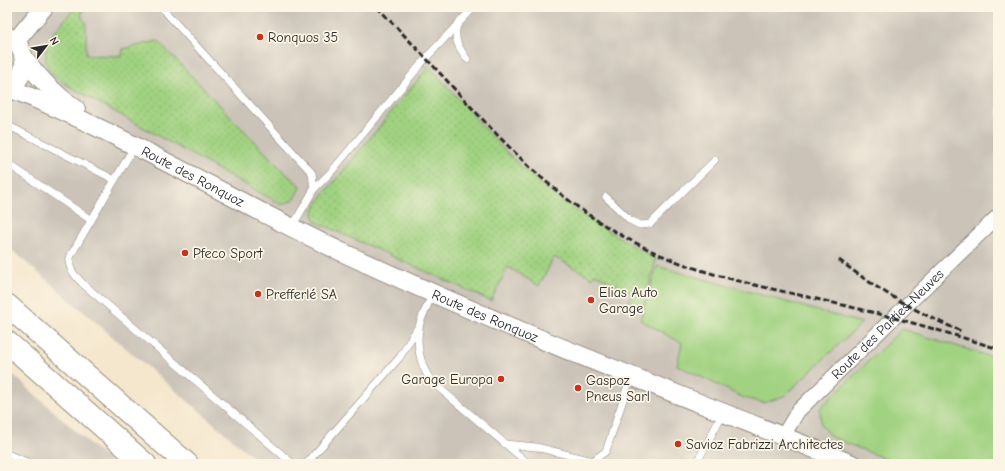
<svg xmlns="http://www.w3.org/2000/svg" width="1005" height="471" viewBox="0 0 1005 471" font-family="'Comic Neue',sans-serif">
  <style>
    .industrial { fill: #cbc3b8 }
    .grass { fill: url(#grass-dots); stroke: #667e56 }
    .garden { fill: #a1d281; stroke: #667e56 }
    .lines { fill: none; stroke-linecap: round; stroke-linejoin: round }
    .service-casing { stroke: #90897c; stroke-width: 8 }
    .minor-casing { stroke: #90897c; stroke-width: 16 }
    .tertiary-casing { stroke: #90897c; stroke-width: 20 }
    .motorway-casing { stroke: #90897c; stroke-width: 24 }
    .service { stroke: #fff; stroke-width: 7 }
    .minor { stroke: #fff; stroke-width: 14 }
    .tertiary { stroke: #fff; stroke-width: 18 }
    .motorway { stroke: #fff; stroke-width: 22 }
    .rail { stroke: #2b2b2b; stroke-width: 3; stroke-dasharray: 6 3; stroke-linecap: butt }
    .poi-dot { fill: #c8321e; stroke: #fcf5e5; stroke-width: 1.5 }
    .labels { text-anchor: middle; stroke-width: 3.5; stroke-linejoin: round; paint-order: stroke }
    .poi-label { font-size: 14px; fill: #2b2b2b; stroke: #fcf5e5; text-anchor: start }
    .street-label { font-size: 14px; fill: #2b2b2b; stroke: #fcf5e5 }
  </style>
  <defs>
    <pattern id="grass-dots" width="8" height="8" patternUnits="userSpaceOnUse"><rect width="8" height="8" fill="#a1d281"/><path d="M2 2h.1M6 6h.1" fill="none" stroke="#8bb470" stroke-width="1.8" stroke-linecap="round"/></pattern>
  </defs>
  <rect width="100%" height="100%" fill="#fcf5e5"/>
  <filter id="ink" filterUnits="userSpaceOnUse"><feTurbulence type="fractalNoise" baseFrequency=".025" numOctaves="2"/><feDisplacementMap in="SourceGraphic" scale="8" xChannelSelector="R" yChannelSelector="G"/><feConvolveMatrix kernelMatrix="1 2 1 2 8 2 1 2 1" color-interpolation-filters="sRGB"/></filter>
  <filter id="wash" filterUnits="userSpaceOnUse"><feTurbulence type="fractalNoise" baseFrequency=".012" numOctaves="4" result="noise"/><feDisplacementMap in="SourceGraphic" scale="16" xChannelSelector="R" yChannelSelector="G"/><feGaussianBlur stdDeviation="0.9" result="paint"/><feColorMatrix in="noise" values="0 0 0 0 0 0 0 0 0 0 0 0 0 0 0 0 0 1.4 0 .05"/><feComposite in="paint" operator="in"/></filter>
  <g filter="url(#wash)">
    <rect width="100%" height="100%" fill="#f5e7cd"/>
    <path class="industrial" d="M7 7H998V464H261L7 246Z
      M7 369 112 464H7Z"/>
    <path class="grass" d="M80 7H86L82 11V18L86 22V55L122 56 123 49 158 41 285 173 301 186 293 200 282 205 74 89C67 85 57 80 51 73 38 55 50 36 62 23 68 16 72 9 80 7Z
      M429 66C465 105 503 153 544 187 579 215 617 236 656 259L643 307 628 301 632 293 595 274 593 278 554 257 539 286 508 267 491 301 316 222 313 214 317 203Z"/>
    <path class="garden" d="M657 266 862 323 784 396 764 403 744 398 677 365 682 343 640 320Z
      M902 329 998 359V464H898L831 437 821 425 820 408Z"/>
  </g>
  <g filter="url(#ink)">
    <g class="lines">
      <g class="service-casing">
        <path id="service" d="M161 7 312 173 314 189 292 227
          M457 25C453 39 459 48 467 59
          M7 128H13L115 180
          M134 147 71 255C66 268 74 274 82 283L293 464
          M7 163 91 220
          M314 189 331 172 426 58 474 7
          M606 197 630 220 640 225 650 224 715 160
          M432 294C429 304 423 313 420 323 415 343 420 365 431 381L529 464
          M505 444 536 447 593 461 606 451 631 376
          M7 454 32 464
          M306 464 400 357 418 327
          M696 464 723 413"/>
      </g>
      <g class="minor-casing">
        <g id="minor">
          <path id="s1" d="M783 436 798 411 998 216"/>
        </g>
      </g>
      <g class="tertiary-casing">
        <g id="tertiary">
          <path d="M7 36C30 47 29 78 7 89"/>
          <path d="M15 42 44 7"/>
          <path d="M24 58C39 79 55 95 76 109"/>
          <path id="s2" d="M9 88C125 134 232 201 346 254 511 331 683 396 852 464"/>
        </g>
      </g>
      <g class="motorway-casing">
        <path id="motorway" d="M7 305 187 464
          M7 342 145 464"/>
      </g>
      <use href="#service" class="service"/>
      <use href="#minor" class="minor"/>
      <use href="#tertiary" class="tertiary"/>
      <use href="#motorway" class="motorway"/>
      <path class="rail" d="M377 7C402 33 426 58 450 84 513 153 566 211 652 251 707 277 766 287 825 301 883 314 941 330 998 349
        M839 260C879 291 916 312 963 332"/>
    </g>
  </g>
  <g class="poi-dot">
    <circle cx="260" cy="37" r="4"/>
    <circle cx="185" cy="253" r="4"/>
    <circle cx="258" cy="294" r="4"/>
    <circle cx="591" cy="300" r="4"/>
    <circle cx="501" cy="379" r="4"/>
    <circle cx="578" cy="388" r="4"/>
    <circle cx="678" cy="444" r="4"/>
  </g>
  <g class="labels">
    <g class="poi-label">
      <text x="268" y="42">Ronquos 35</text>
      <text x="193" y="258">Pfeco Sport</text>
      <text x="599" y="297">Elias Auto<tspan x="599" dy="16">Garage</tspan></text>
      <text x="266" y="299">Prefferlé SA</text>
      <text x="493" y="384" text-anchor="end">Garage Europa</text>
      <text x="586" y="385">Gaspoz<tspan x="586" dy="16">Pneus Sarl</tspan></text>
      <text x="686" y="449">Savioz Fabrizzi Architectes</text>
    </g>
    <g class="street-label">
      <text dy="5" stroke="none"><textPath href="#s2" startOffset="204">Route des Ronquoz</textPath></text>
      <text dy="5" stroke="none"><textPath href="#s2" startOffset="528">Route des Ronquoz</textPath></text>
      <text dy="5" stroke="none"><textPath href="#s1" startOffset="154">Route des Parties-Neuves</textPath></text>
    </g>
  </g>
  <rect width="1005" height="471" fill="none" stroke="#fcf5e5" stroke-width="24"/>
  <g transform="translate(46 46) rotate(59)" stroke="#fcf5e5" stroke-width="3" paint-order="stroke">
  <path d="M0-3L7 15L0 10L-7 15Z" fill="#2b2b2b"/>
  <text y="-6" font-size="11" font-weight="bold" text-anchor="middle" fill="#2b2b2b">N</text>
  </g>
</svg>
